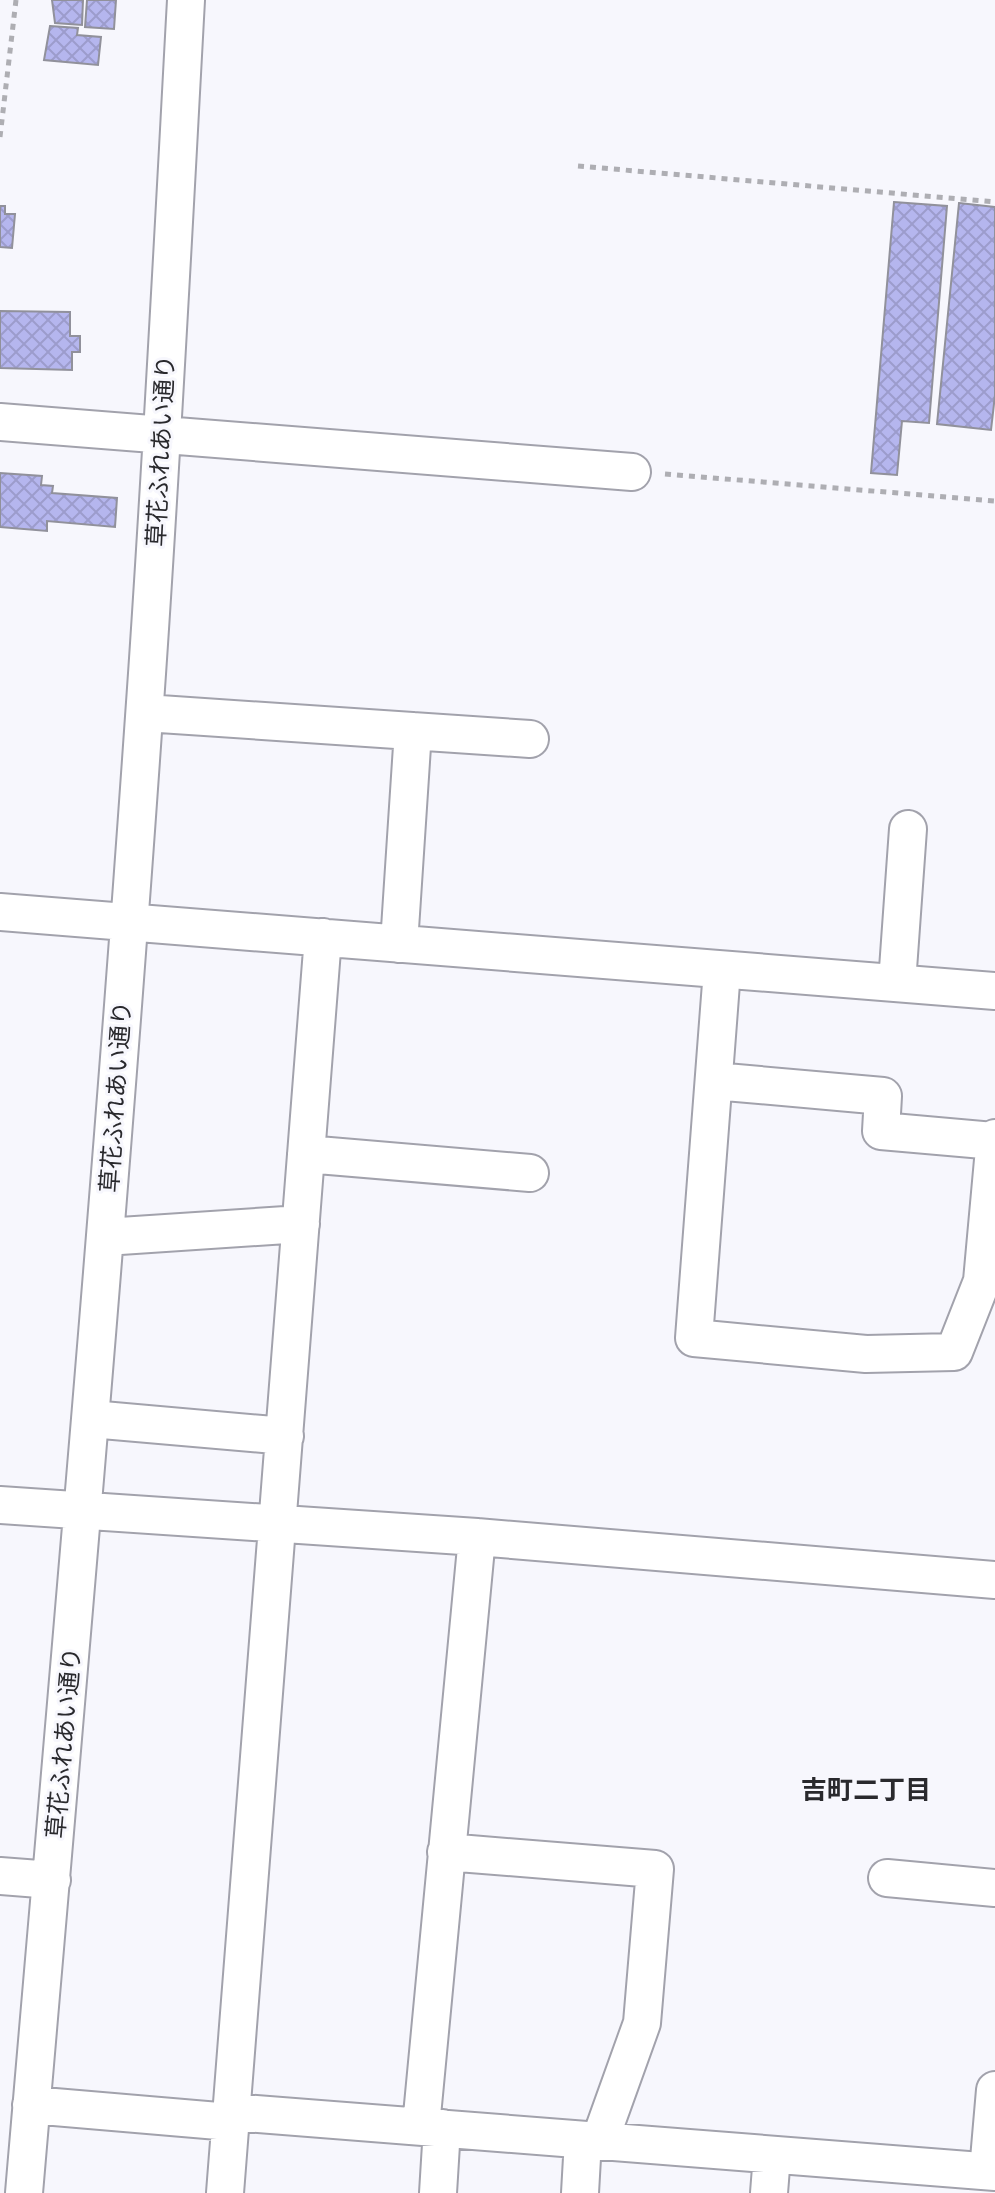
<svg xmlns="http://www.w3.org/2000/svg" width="995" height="2193" viewBox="0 0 995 2193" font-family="'Roboto Serif','Noto Sans JP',serif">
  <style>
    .building { fill: url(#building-cross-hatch); stroke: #91919b; stroke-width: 2 }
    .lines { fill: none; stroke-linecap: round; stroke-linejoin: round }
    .minor-casing { stroke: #a2a2ac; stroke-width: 40 }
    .path { stroke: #aeaeb3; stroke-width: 5; stroke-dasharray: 6 6; stroke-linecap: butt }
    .minor { stroke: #fff; stroke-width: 36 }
    .labels { text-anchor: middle; stroke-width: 6; stroke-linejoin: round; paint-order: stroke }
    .street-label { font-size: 24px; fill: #29292d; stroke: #f7f7fd }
    .neighbourhood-label { font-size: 26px; font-weight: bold; fill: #29292d; stroke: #f7f7fd }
  </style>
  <defs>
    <pattern id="building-cross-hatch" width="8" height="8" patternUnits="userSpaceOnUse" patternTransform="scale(2)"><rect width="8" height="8" fill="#b5b6ee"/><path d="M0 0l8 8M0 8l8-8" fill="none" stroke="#9c9ccc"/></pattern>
  </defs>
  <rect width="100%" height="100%" fill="#f7f7fd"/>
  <path class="building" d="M52 0H83L82 25 55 23Z
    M87 0H116L114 29 85 27Z
    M50 26 78 28 77 35 101 37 98 65 44 60Z
    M894 202 947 206 929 423 902 421 897 475 871 473Z
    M959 203 995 207V395L991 430 937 424Z
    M0 206H5V214H15L12 248 0 247Z
    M0 311 70 312V336H80V352H72V370L0 368Z
    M0 473 42 476 41 485 53 486 52 493 117 498 115 527 47 521V531L0 527Z"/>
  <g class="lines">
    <g class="minor-casing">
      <path id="minor" d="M0 422 632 472
        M145 713 530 739
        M0 912 995 991
        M399 944 413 731
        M722 970 694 1338 866 1354 954 1352 982 1281 995 1138
        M897 983 908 829
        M714 1081 883 1096 881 1131 995 1141
        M306 1154 530 1173
        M105 1237 301 1224
        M91 1419 285 1436
        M0 1505 477 1537 995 1580
        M446 1852 655 1869 642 2023 600 2140
        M0 1876 52 1880
        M887 1878 995 1888
        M31 2105 230 2122
        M231 2112 995 2172
        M421 2126 477 1537
        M988 2171 995 2090
        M24 2193C66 1701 110 1210 144 717 161 478 173 239 186 0
        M225 2193 323 937
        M438 2193 442 2128
        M580 2193 583 2140
        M769 2193 772 2155"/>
    </g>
    <path class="path" d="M0 137 16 0
      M578 166 995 202
      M665 474 995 501"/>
    <use href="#minor" class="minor"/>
  </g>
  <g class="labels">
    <g class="street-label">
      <text transform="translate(161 451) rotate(-87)" y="8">草花ふれあい通り</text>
      <text transform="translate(116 1097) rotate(-86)" y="8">草花ふれあい通り</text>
      <text transform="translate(64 1743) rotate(-85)" y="8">草花ふれあい通り</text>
    </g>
    <g class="neighbourhood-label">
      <text x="866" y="1799">吉町二丁目</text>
    </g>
  </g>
</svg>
